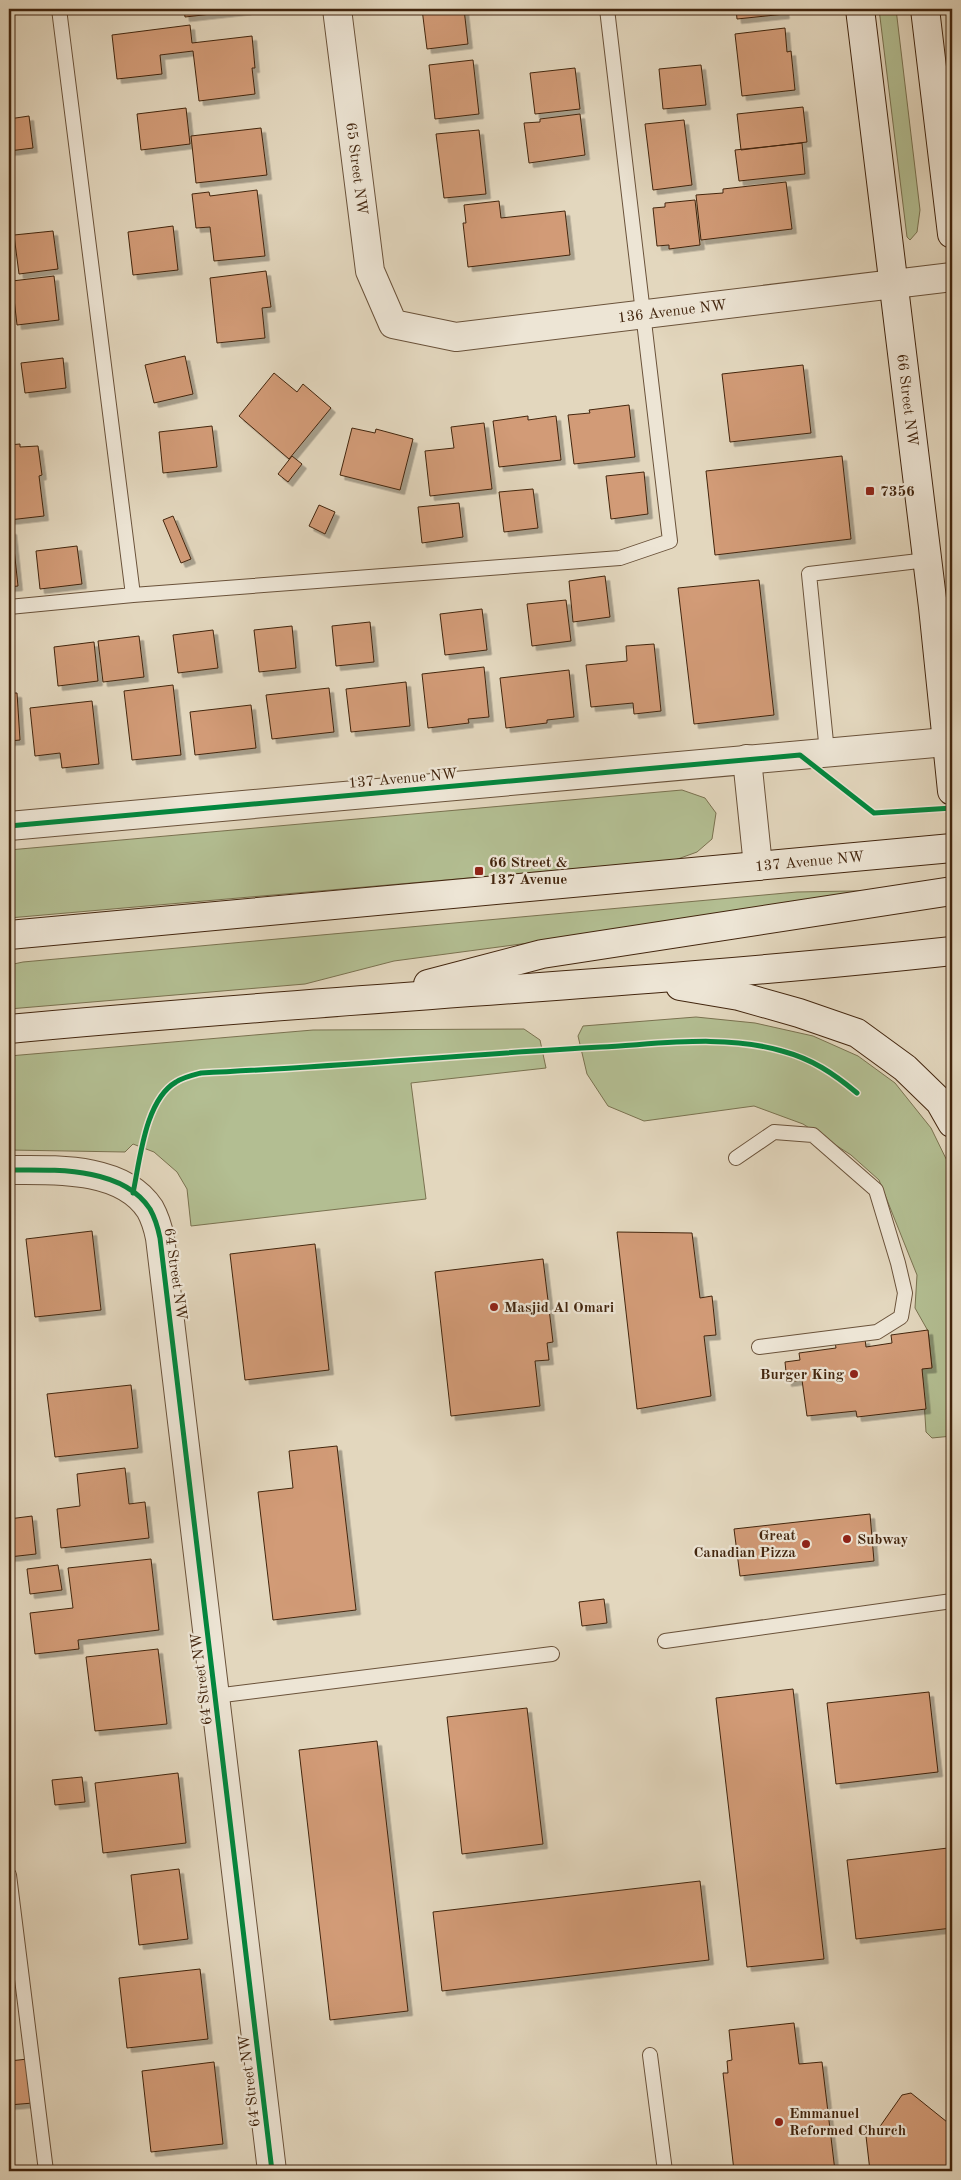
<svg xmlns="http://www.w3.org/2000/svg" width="961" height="2180" viewBox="0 0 961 2180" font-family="'Old Standard TT',serif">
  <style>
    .green { fill: #b3be92; stroke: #7a7250 }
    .building { fill: #d29b77; stroke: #42250e; filter: url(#shadow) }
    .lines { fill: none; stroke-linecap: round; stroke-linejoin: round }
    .service-casing { stroke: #6a523a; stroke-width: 16 }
    .minor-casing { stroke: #6a523a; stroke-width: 30 }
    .secondary-casing { stroke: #42250e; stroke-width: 30 }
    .service { stroke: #ede5d5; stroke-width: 14 }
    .minor { stroke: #ede5d5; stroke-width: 28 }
    .secondary { stroke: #ede5d5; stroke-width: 28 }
    .cycleway-casing { stroke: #ede5d5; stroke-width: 8 }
    .cycleway { stroke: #00873e; stroke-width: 5 }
    .poi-dot { fill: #8f2418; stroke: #ede5d5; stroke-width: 2 }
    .labels { text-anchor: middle; stroke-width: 4.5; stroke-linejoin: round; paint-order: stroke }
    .street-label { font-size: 15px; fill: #42250e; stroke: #ede5d5 }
    .poi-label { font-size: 15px; font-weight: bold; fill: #42250e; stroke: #ede5d5; text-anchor: start }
  </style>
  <defs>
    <filter id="shadow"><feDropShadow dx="4.5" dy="4.5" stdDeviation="0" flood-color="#0004"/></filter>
  </defs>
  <rect width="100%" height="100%" fill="#e3d7be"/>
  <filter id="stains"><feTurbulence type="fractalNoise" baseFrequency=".004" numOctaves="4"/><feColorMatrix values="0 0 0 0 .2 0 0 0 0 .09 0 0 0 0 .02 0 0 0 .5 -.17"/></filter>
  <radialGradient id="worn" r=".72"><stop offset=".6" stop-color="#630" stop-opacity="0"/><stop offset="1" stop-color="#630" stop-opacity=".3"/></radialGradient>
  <path class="green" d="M879 9H896L920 210 917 232 910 240 907 237Z
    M682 790 705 798 716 813 712 839 697 852 675 860 9 918V850Z
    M905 890 783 909 394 961 305 984 9 1009V965L23 962 797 892Z
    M696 1017 755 1023 813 1036 858 1056 895 1083 931 1128 952 1171V1436L932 1438 926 1432 922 1369 932 1367 928 1331 915 1308 917 1275 879 1180 851 1155 803 1124 754 1106 644 1121 608 1106 587 1074 578 1036 583 1026Z
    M524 1029 540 1040 546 1068 411 1083 426 1199 191 1226 187 1189 177 1172 154 1152 133 1144 125 1152 9 1150V1056L313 1030Z"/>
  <path class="building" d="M184 9H247V10L185 17Z
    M422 9H464L468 44 427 49Z
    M736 9H784L785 14 737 19Z
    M190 25 192 43 252 36 255 68H252L255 94 199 101 193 51 160 55 162 74 117 79 112 35Z
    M785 28 787 52 791 51 795 90 742 96 735 34Z
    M473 60 479 114 435 119 429 65Z
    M701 65 706 105 663 109 659 69Z
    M575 68 580 109 535 114 530 73Z
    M803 107 807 142 741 150 737 114Z
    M186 108 190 144 141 150 137 114Z
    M580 114 585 155 529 163 524 123 540 122V119Z
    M29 116 33 148 9 151V119Z
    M684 120 692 185 653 190 645 124Z
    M261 128 267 175 196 183 191 136Z
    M479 130 486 194 444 198 436 134Z
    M802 143 805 174 739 181 735 150Z
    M786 182 792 229 701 240 696 195 723 193V189Z
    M257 190 265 256 214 261 210 227 196 228 192 194 209 192 210 196Z
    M695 200 700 245 669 249V245L657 246 653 208 665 207V203Z
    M499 201 501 218 565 211 570 255 468 267 463 223H466L464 205Z
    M173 226 178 270 133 275 128 232Z
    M53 231 58 269 19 274 14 235Z
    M266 271 271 307 262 308 265 338 217 343 210 278Z
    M54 276 59 320 17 325 12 281Z
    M185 356 193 394 154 403 145 365Z
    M63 358 66 388 25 393 21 363Z
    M803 365 811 433 730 442 722 374Z
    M274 373 297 392 303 384 331 408 289 459 239 416Z
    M629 405 635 457 574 464 568 415 590 413 589 410Z
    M528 416V420L556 416 561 460 499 467 493 421Z
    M484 423 492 489 430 496 425 451 454 448 451 427Z
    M212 426 217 467 163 473 159 432Z
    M352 428 375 433 376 429 413 439 400 490 340 475Z
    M20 444V447L38 446 42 475 39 476 44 516 9 520V445Z
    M292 456 302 464 288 482 278 474Z
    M842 456 851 539 715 555 706 471Z
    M644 472 648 514 611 519 606 476Z
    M533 489 538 528 504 532 499 492Z
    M459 503 463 537 422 543 418 507Z
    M319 505 335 512 325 534 309 526Z
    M173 516 191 559 181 563 163 520Z
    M9 530H12L18 586 9 587Z
    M77 546 82 584 40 589 36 551Z
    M605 576 610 617 573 622 569 581Z
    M759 580 774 715 694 724 678 588Z
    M566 600 571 641 532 646 527 604Z
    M482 609 487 650 445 655 440 614Z
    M370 622 374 662 336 666 332 626Z
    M292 626 296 668 259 672 254 630Z
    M213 630 218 668 178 673 173 635Z
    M139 636 144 677 103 682 98 641Z
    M94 642 98 681 58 686 54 647Z
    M654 644 661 711 634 714 633 703 591 707 586 665 627 661 626 646Z
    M484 667 489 717 468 719 469 723 428 728 422 674Z
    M569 670 574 717 547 720V723L506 728 500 678Z
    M406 682 410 726 351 732 346 689Z
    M173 685 181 755 132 760 124 691Z
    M329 688 334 732 272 739 266 695Z
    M9 693H17L20 740 9 741Z
    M92 701 99 764 62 768 60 753 35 756 30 708Z
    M251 705 256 748 195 755 190 712Z
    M92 1231 101 1310 35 1317 26 1239Z
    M617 1232 692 1233 700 1298 712 1296 716 1335 704 1336 711 1396 637 1409Z
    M315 1244 329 1370 245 1380 230 1254Z
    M543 1259 553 1342 547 1343 549 1360 535 1361 540 1406 451 1416 435 1272Z
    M928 1330 932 1368 922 1369 926 1409 857 1417 856 1411 807 1416 802 1380 787 1382 785 1362 800 1360 799 1353 836 1348 835 1342 865 1339 866 1347 892 1343 891 1335Z
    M131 1385 138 1448 55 1457 47 1394Z
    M337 1446 356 1610 273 1620 258 1492 293 1488 289 1451Z
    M125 1468 129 1504 145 1502 149 1538 61 1548 57 1509 80 1506 77 1474Z
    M870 1514 874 1561 740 1576 734 1529Z
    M32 1516 36 1554 9 1557V1519Z
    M151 1559 159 1630 78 1640 79 1649 35 1654 30 1613 73 1608 68 1568Z
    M58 1565 62 1590 30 1594 27 1569Z
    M604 1599 607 1623 582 1626 579 1602Z
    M158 1649 167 1724 95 1731 86 1657Z
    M793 1689 824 1959 747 1967 716 1698Z
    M929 1692 938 1772 836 1784 827 1703Z
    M527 1708 543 1844 462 1854 447 1717Z
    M377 1741 408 2011 330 2020 299 1750Z
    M178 1773 186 1843 103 1853 95 1783Z
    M82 1777 85 1802 55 1805 52 1780Z
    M948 1848 952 1888V1928L856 1939 847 1860Z
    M179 1869 188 1939 139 1945 131 1875Z
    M700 1881 709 1960 442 1991 433 1912Z
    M200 1969 208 2039 127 2048 119 1978Z
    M794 2023 799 2064 822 2062 835 2171H734L723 2073H728L727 2061 732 2060 729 2030Z
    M28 2059 33 2103 9 2105V2061Z
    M214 2062 223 2144 151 2152 142 2071Z
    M911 2093 952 2126V2171H870L866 2136 874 2135 902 2095Z"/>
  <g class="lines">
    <g class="service-casing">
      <path id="service" d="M59 9 133 595
        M9 607 133 595 620 558 670 541 607 9
        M827 752 809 574 927 560
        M736 1158 774 1132 813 1135 876 1190 898 1263 905 1293 901 1317 877 1332 759 1347
        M665 1641 952 1601
        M215 1696 552 1654
        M9 1875 46 2171
        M650 2055 665 2171"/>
    </g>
    <g class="minor-casing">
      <g id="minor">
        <path id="s1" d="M337 9 370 271 393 324 456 337 952 277"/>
        <path d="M747 759 758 866"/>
        <path d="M9 826 946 742"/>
        <path d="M9 1170C53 1170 122 1166 150 1209 155 1218 158 1228 160 1238L272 2171"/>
      </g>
    </g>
    <g class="secondary-casing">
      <g id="secondary">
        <path id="s2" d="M860 9 933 607 952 791"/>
        <path d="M925 9 952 234"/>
        <path id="s3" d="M9 935 952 848"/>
        <path d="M428 984 542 954 952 891"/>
        <path d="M680 986 739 996 799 1013 857 1033 905 1068 940 1102 952 1123"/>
        <path d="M9 1029C323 999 638 985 952 951"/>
      </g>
    </g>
    <use href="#service" class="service"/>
    <use href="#minor" class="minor"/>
    <use href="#secondary" class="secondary"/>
    <g class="cycleway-casing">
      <path id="cycleway" d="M9 826 800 755 874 813 952 808
        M9 1170C53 1170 122 1166 150 1209 155 1218 158 1228 160 1238L272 2171
        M133 1193C140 1160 145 1100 176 1082 184 1077 193 1075 201 1073 335 1067 468 1054 601 1047 660 1044 724 1034 782 1051 812 1059 833 1073 857 1093"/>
    </g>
    <use href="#cycleway" class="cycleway"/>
  </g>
  <g class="poi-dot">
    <rect x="865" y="486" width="10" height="10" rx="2.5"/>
    <rect x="474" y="866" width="10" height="10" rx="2.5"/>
    <circle cx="494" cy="1307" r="5"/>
    <circle cx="854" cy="1374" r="5"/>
    <circle cx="847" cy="1539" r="5"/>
    <circle cx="806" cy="1544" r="5"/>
    <circle cx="779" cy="2122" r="5"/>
  </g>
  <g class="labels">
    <g class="street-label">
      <text dy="5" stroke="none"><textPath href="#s1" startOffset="161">65 Street NW</textPath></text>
      <text dy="5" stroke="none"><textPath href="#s1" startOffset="604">136 Avenue NW</textPath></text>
      <text dy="5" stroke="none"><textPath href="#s2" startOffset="394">66 Street NW</textPath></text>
      <text transform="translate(403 778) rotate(-5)" y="5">137 Avenue NW</text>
      <text dy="5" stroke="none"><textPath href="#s3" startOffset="804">137 Avenue NW</textPath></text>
      <text transform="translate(176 1274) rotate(82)" y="5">64 Street NW</text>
      <text transform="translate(201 1679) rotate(-97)" y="5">64 Street NW</text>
      <text transform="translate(249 2081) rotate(-97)" y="5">64 Street NW</text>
    </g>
    <g class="poi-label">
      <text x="880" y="496">7356</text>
      <text x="489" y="867">66 Street &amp;<tspan x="489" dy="17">137 Avenue</tspan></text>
      <text x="504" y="1312">Masjid Al Omari</text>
      <text x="844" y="1379" text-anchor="end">Burger King</text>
      <text x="796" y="1540" text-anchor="end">Great<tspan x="796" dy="17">Canadian Pizza</tspan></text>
      <text x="857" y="1544">Subway</text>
      <text x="789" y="2118">Emmanuel<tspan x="789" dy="17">Reformed Church</tspan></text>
    </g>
  </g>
  <rect width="961" height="2180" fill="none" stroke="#e3d7be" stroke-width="30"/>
  <rect x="10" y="10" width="941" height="2160" fill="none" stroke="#42250e" stroke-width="2.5"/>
  <rect x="15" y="15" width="931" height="2150" fill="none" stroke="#42250e"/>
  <rect width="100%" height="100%" filter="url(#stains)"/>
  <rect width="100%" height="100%" fill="url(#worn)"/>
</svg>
